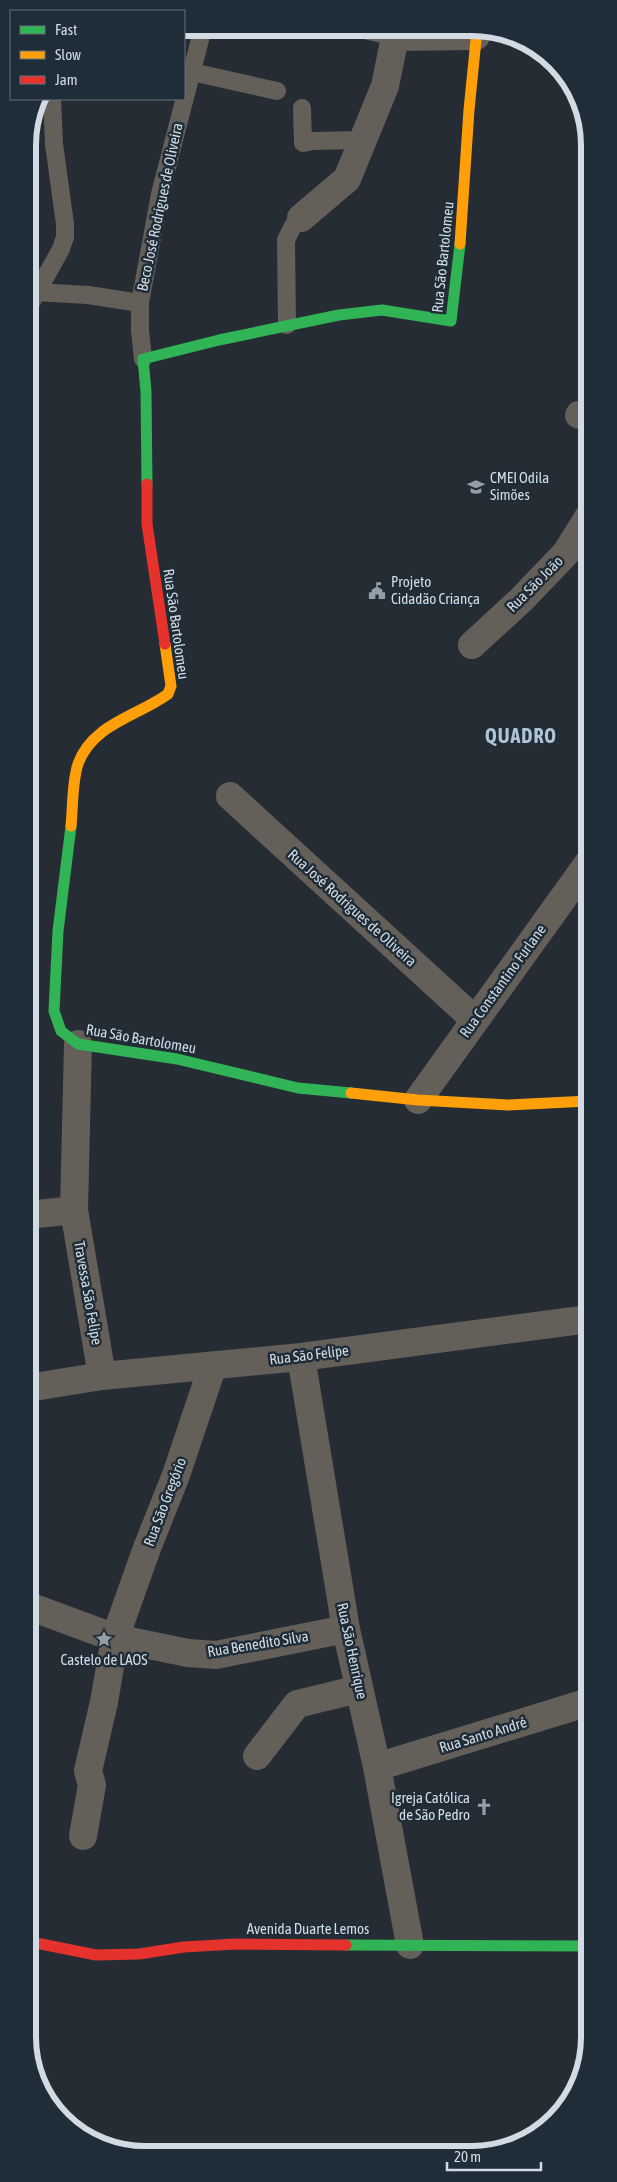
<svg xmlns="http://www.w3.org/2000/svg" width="617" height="2182" viewBox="0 0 617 2182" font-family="'Asap Condensed',sans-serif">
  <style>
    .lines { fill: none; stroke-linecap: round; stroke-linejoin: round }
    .lane { stroke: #655f59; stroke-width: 18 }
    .street { stroke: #655f59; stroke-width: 28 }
    .fast { stroke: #30b455; stroke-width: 11 }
    .slow { stroke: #ff9f0a; stroke-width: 11 }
    .jam { stroke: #e5322d; stroke-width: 11 }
    .labels { text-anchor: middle; stroke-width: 5; stroke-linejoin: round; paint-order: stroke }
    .street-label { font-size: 15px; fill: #d2dbe3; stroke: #1f2d39 }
    .poi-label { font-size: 15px; fill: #d2dbe3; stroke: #1f2d39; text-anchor: start }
    .district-label { font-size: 20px; font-weight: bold; letter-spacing: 1px; fill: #b2c3d3; stroke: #1f2d39 }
    .rim { fill: none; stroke: #d2dbe3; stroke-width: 6 }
  </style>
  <rect width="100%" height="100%" fill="#252c33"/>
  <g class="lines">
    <path class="lane" d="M360 29 395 37
      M192 72 277 91
      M302 108 303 143 312 141 363 140
      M36 292 88 295 140 303
      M28 308 61 249 65 237V224L54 144 52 99
      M287 325 286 240 293 226 301 218
      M143 359 140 331V303L160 194 203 28"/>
    <path class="street" d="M301 218 347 179 385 86 395 37 476 36
      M579 415 589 414
      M472 645 521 600 566 553 589 516
      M230 796 475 1020
      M78 1044 74 1210 102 1376
      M418 1100 589 862
      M28 1215 74 1210
      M301 1357 346 1629 377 1767 410 1945
      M28 1388 102 1376 301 1357 589 1319
      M28 1604 34 1608 115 1638 188 1653 216 1655 346 1629
      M257 1756 297 1704 359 1689
      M377 1767 589 1702
      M83 1836 92 1785 88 1771 104 1702 115 1638 147 1548 176 1475 213 1365"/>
    <path class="fast" d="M147 484 146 392 143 359 219 340 339 315 382 310 451 321 460 244
      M71 826 58 931 54 1011 61 1031 78 1044 177 1059 298 1088 351 1093
      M346 1945 589 1946"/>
    <path class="slow" d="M460 244 469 110 477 30
      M71 826C73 806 72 782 78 764 92 724 138 716 168 694L171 686 165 644
      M351 1093 418 1100 508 1105 589 1101"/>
    <path class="jam" d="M147 484V524L165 644
      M29 1939 36 1943 96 1955 139 1954 184 1947 235 1944 346 1945"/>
  </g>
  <defs>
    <g id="school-bare" transform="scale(1.35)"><path d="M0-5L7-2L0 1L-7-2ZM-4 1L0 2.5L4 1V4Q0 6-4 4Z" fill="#959ea5" stroke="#1f2d39" stroke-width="2.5" paint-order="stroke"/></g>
    <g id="civic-bare" transform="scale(1.35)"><path d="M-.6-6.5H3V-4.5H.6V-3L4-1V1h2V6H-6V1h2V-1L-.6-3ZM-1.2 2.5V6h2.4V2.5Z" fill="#959ea5" stroke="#1f2d39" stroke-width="2.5" paint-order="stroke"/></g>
    <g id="sight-bare" transform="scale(1.35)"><path d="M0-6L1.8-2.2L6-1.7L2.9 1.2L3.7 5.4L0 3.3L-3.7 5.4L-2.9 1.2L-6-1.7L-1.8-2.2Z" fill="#959ea5" stroke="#1f2d39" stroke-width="2.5" paint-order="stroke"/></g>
    <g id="church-bare" transform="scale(1.35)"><path d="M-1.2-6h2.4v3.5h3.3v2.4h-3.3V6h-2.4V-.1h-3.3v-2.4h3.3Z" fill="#959ea5" stroke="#1f2d39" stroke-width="2.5" paint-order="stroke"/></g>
  </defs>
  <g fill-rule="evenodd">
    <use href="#school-bare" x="476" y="487"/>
    <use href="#civic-bare" x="377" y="591"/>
    <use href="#sight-bare" x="104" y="1639"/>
    <use href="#church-bare" x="484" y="1807"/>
  </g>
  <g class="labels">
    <g class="street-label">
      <text transform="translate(160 207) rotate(-78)" y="5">Beco José Rodrigues de Oliveira</text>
      <text transform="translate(443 257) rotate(-84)" y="5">Rua São Bartolomeu</text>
      <text transform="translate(535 584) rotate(-45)" y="5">Rua São João</text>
      <text transform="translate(176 624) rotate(82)" y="5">Rua São Bartolomeu</text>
      <text transform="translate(352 908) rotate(42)" y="5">Rua José Rodrigues de Oliveira</text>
      <text transform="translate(503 981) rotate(-54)" y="5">Rua Constantino Furlane</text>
      <text transform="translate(141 1039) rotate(10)" y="5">Rua São Bartolomeu</text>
      <text transform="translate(88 1293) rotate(80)" y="5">Travessa São Felipe</text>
      <text transform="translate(309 1355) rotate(-7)" y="5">Rua São Felipe</text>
      <text transform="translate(165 1502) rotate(-69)" y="5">Rua São Gregório</text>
      <text transform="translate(258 1644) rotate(-9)" y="5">Rua Benedito Silva</text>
      <text transform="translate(352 1651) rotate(78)" y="5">Rua São Henrique</text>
      <text transform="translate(483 1735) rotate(-17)" y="5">Rua Santo André</text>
      <text x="308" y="1934">Avenida Duarte Lemos</text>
    </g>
    <g class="poi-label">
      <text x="490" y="483">CMEI Odila<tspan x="490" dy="17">Simões</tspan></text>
      <text x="391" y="587">Projeto<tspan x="391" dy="17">Cidadão Criança</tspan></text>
      <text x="104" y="1665" text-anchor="middle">Castelo de LAOS</text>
      <text x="470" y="1803" text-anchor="end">Igreja Católica<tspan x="470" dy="17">de São Pedro</tspan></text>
    </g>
    <g class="district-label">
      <text x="521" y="743">QUADRO</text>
    </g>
  </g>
  <path d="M0 0H617V2182H0ZM145 36H472A109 109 0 0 1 581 145V2037A109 109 0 0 1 472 2146H145A109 109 0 0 1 36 2037V145A109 109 0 0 1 145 36Z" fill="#1f2d39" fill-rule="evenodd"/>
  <path class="rim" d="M145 36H472A109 109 0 0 1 581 145V2037A109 109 0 0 1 472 2146H145A109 109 0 0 1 36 2037V145A109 109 0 0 1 145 36Z"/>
  <rect x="10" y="10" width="175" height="90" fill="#1f2d39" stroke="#67737d"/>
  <rect x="20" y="26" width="25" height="8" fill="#30b455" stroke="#67737d"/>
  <text x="55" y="35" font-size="15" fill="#d2dbe3">Fast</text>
  <rect x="20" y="51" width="25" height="8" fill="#ff9f0a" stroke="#67737d"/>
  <text x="55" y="60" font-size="15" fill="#d2dbe3">Slow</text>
  <rect x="20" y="76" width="25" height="8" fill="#e5322d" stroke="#67737d"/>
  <text x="55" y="85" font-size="15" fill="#d2dbe3">Jam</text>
  <path d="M447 2162v8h94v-8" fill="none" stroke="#d2dbe3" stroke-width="2.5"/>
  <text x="454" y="2162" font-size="15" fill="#d2dbe3" stroke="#1f2d39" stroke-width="4" paint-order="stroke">20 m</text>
</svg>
